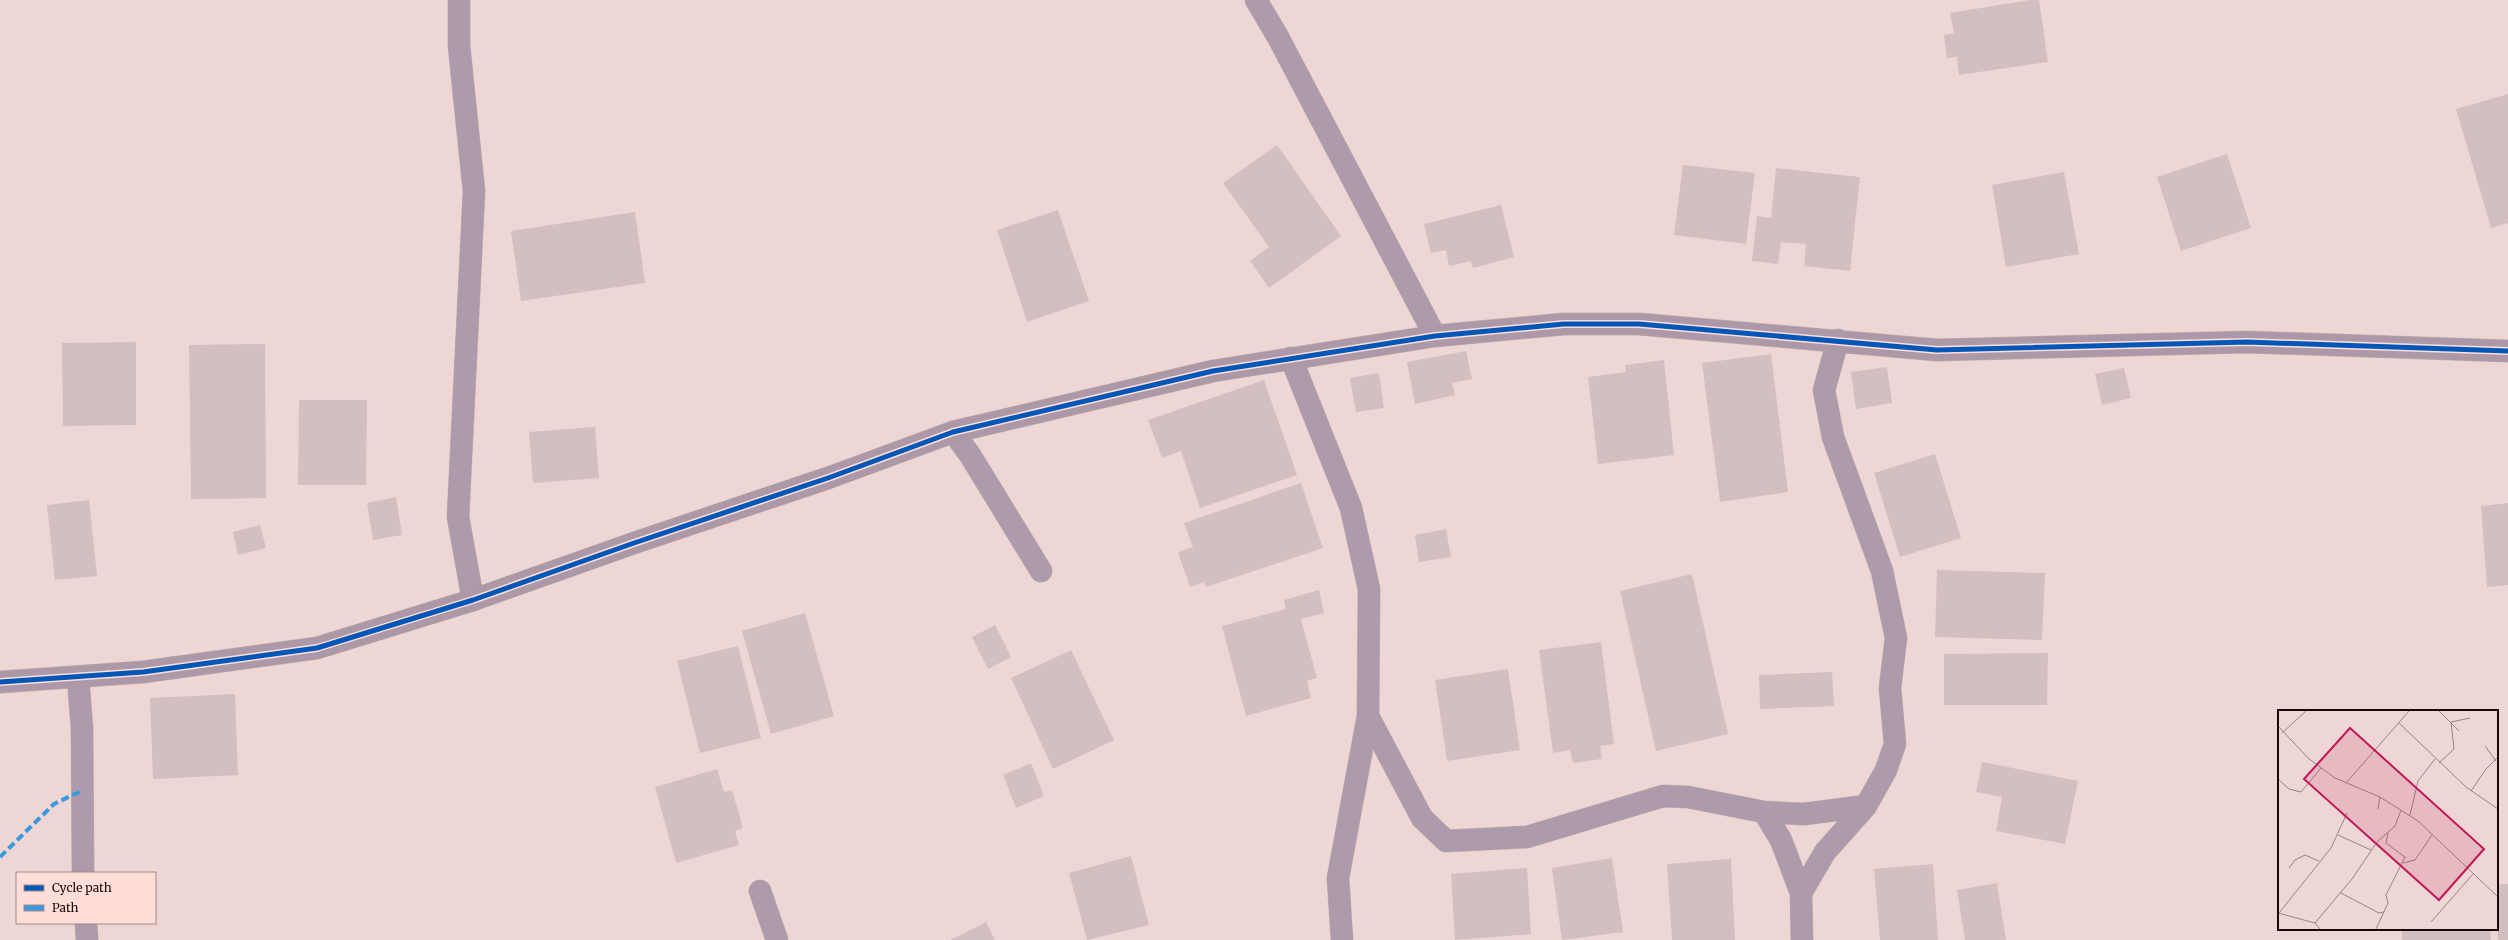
<svg xmlns="http://www.w3.org/2000/svg" width="2508" height="940" viewBox="0 0 2508 940" font-family="Merriweather,serif">
  <style>
    .building { fill: #d4bfc0 }
    .lines { fill: none; stroke-linecap: round; stroke-linejoin: round }
    .street-casing { stroke: #c5b3b2; stroke-width: 23 }
    .secondary-casing { stroke: #c5b3b2; stroke-width: 23 }
    .street { stroke: #ad9aaa; stroke-width: 22 }
    .secondary { stroke: #ad98a8; stroke-width: 22 }
    .quiet { stroke: #3b99dd; stroke-width: 4; stroke-dasharray: 8 4; stroke-linecap: butt }
    .cycleway-casing { stroke: #ffdeda; stroke-width: 8 }
    .cycleway { stroke: #0057b8; stroke-width: 5 }
    .inset-road { fill: none; stroke: #998482; stroke-width: 1 }
    .view { fill: #c2185b; fill-opacity: 0.15; stroke: #c2185b; stroke-width: 2 }
    .inset-edge { fill: none; stroke: #190807; stroke-width: 2 }
  </style>
  <rect width="100%" height="100%" fill="#eed6d4"/>
  <path class="building" d="M2030 0H2039L2048 62 1959 75 1957 57 1947 58 1944 35 1954 33 1950 13Z
    M2508 94V223L2491 228 2456 109Z
    M1277 145 1341 236 1269 288 1250 261 1269 247 1223 183Z
    M2227 154 2251 228 2181 251 2157 177Z
    M1683 165 1755 173 1746 244 1674 235Z
    M1776 168 1860 177 1850 271 1804 266 1806 244 1781 242 1778 264 1752 261 1757 216 1771 218Z
    M2064 172 2079 254 2006 267 1992 185Z
    M1501 205 1514 257 1473 268 1471 261 1449 266 1446 250 1431 253 1424 224Z
    M1058 210 1089 301 1027 322 997 230Z
    M635 212 645 283 521 301 511 231Z
    M136 342V425L63 426 62 343Z
    M265 344 266 498 191 499 189 345Z
    M1466 351 1472 379 1452 383 1455 395 1415 404 1407 362Z
    M1771 354 1788 492 1720 502 1702 363Z
    M1664 360 1674 455 1598 464 1588 377 1626 372 1625 365Z
    M1887 367 1892 403 1856 409 1851 372Z
    M2124 368 2131 398 2102 405 2095 374Z
    M1379 373 1384 408 1356 412 1350 378Z
    M1264 380 1297 475 1200 508 1181 451 1162 458 1148 420Z
    M299 400H367L366 485H298Z
    M595 427 599 478 533 483 529 432Z
    M1935 454 1961 538 1900 557 1874 473Z
    M1301 483 1323 548 1206 587 1204 582 1190 587 1178 552 1193 547 1184 523Z
    M396 497 402 535 373 540 367 503Z
    M89 500 97 576 55 580 47 505Z
    M2508 503V585L2487 587 2481 506Z
    M260 525 266 548 238 555 233 532Z
    M1446 529 1451 557 1419 562 1415 535Z
    M1937 570 2045 573 2042 640 1935 637Z
    M1692 574 1728 734 1656 751 1620 591Z
    M1319 590 1324 613 1301 619 1317 678 1307 681 1311 698 1246 716 1222 626 1286 609 1284 600Z
    M805 613 834 716 771 734 742 631Z
    M995 625 1011 657 988 669 972 637Z
    M1601 642 1614 744 1600 746 1602 759 1573 763 1570 750 1553 753 1539 650Z
    M738 646 761 738 700 753 677 661Z
    M1071 650 1114 740 1053 769 1011 678Z
    M2048 653 2047 705H1944V654Z
    M1508 669 1520 750 1447 761 1435 680Z
    M1832 672 1834 706 1760 709 1759 675Z
    M235 694 238 775 153 779 150 698Z
    M1982 762 2078 781 2065 844 1996 831 2002 797 1976 792Z
    M1031 763 1044 796 1016 808 1003 775Z
    M717 769 724 792 732 790 743 828 735 831 739 845 676 863 655 787Z
    M1131 856 1149 925 1087 940 1069 873Z
    M1612 858 1623 932 1562 940 1552 868Z
    M1731 859 1735 940H1672L1667 864Z
    M1933 864 1938 940H1880L1874 869Z
    M1527 868 1531 934 1455 940 1451 874Z
    M1997 883 2006 940H1965L1957 890Z
    M2497 884H2508V940H2498Z
    M986 922 995 940H950Z
    M2402 929H2490L2491 940H2402Z"/>
  <g class="lines">
    <g class="street-casing">
      <path id="street" d="M459 0V46L474 191 458 517 473 600
        M1256 0 1278 37 1435 336
        M1291 358 1351 508 1369 589 1368 716 1338 878 1342 940
        M953 432 970 455 1041 571
        M78 677 82 729 83 873
        M1368 716 1422 818 1446 841 1527 837 1663 796 1688 797 1764 812 1804 814 1866 806
        M1764 812 1781 840 1801 893 1802 940
        M760 891 777 940
        M1801 893 1825 852 1866 806 1886 770 1895 744 1890 688 1896 638 1882 571 1833 437 1824 390 1838 340
        M86 923 87 940"/>
    </g>
    <g class="secondary-casing">
      <path id="secondary" d="M0 682 143 672 317 648 473 600 634 543 828 478 953 432 1213 371 1435 336 1564 324H1639L1937 350 2247 342 2508 351"/>
    </g>
    <use href="#street" class="street"/>
    <use href="#secondary" class="secondary"/>
    <path class="quiet" d="M0 857 54 804 81 791"/>
    <g class="cycleway-casing">
      <path id="cycleway" d="M0 682 143 672 317 648 473 600 634 543 828 478 953 432 1213 371 1435 336 1564 324H1639L1937 350 2247 342 2508 351"/>
    </g>
    <use href="#cycleway" class="cycleway"/>
  </g>
  <g transform="translate(2278 710)">
    <rect width="220" height="220" fill="#eed6d4"/>
    <path class="inset-road" d="M161 1 181 21M121 13 188 77 220 99M0 16 30 48 57 68 102 87 140 111 220 187M4 23 28 1M207 36 218 51M161 53 176 39 173 12 192 8M0 69 11 79 23 82 43 58M68 73 131 1M193 81 208 59 220 47M100 99 102 87M132 105 140 71 157 49M110 123 108 133 128 148M60 125 93 140M125 153 137 150 154 125M11 158 17 150 27 145 41 151M63 183 101 203 106 202M0 203 37 213 42 219M1 203 53 138 69 103M153 212 195 164M37 213 74 169 99 132 117 116 123 100M98 219 110 193 108 185 127 147"/>
    <path class="view" d="M72 18 206 139 161 190 26 69Z"/>
    <rect width="220" height="220" class="inset-edge"/>
  </g>
  <rect x="16" y="872" width="140" height="52" fill="#ffdeda" stroke="#a38886"/>
  <rect x="24" y="885" width="20" height="6" fill="#0057b8" stroke="#a38886"/>
  <text x="52" y="892" font-size="12" fill="#190807">Cycle path</text>
  <rect x="24" y="905" width="20" height="6" fill="#3b99dd" stroke="#a38886"/>
  <text x="52" y="912" font-size="12" fill="#190807">Path</text>
</svg>
